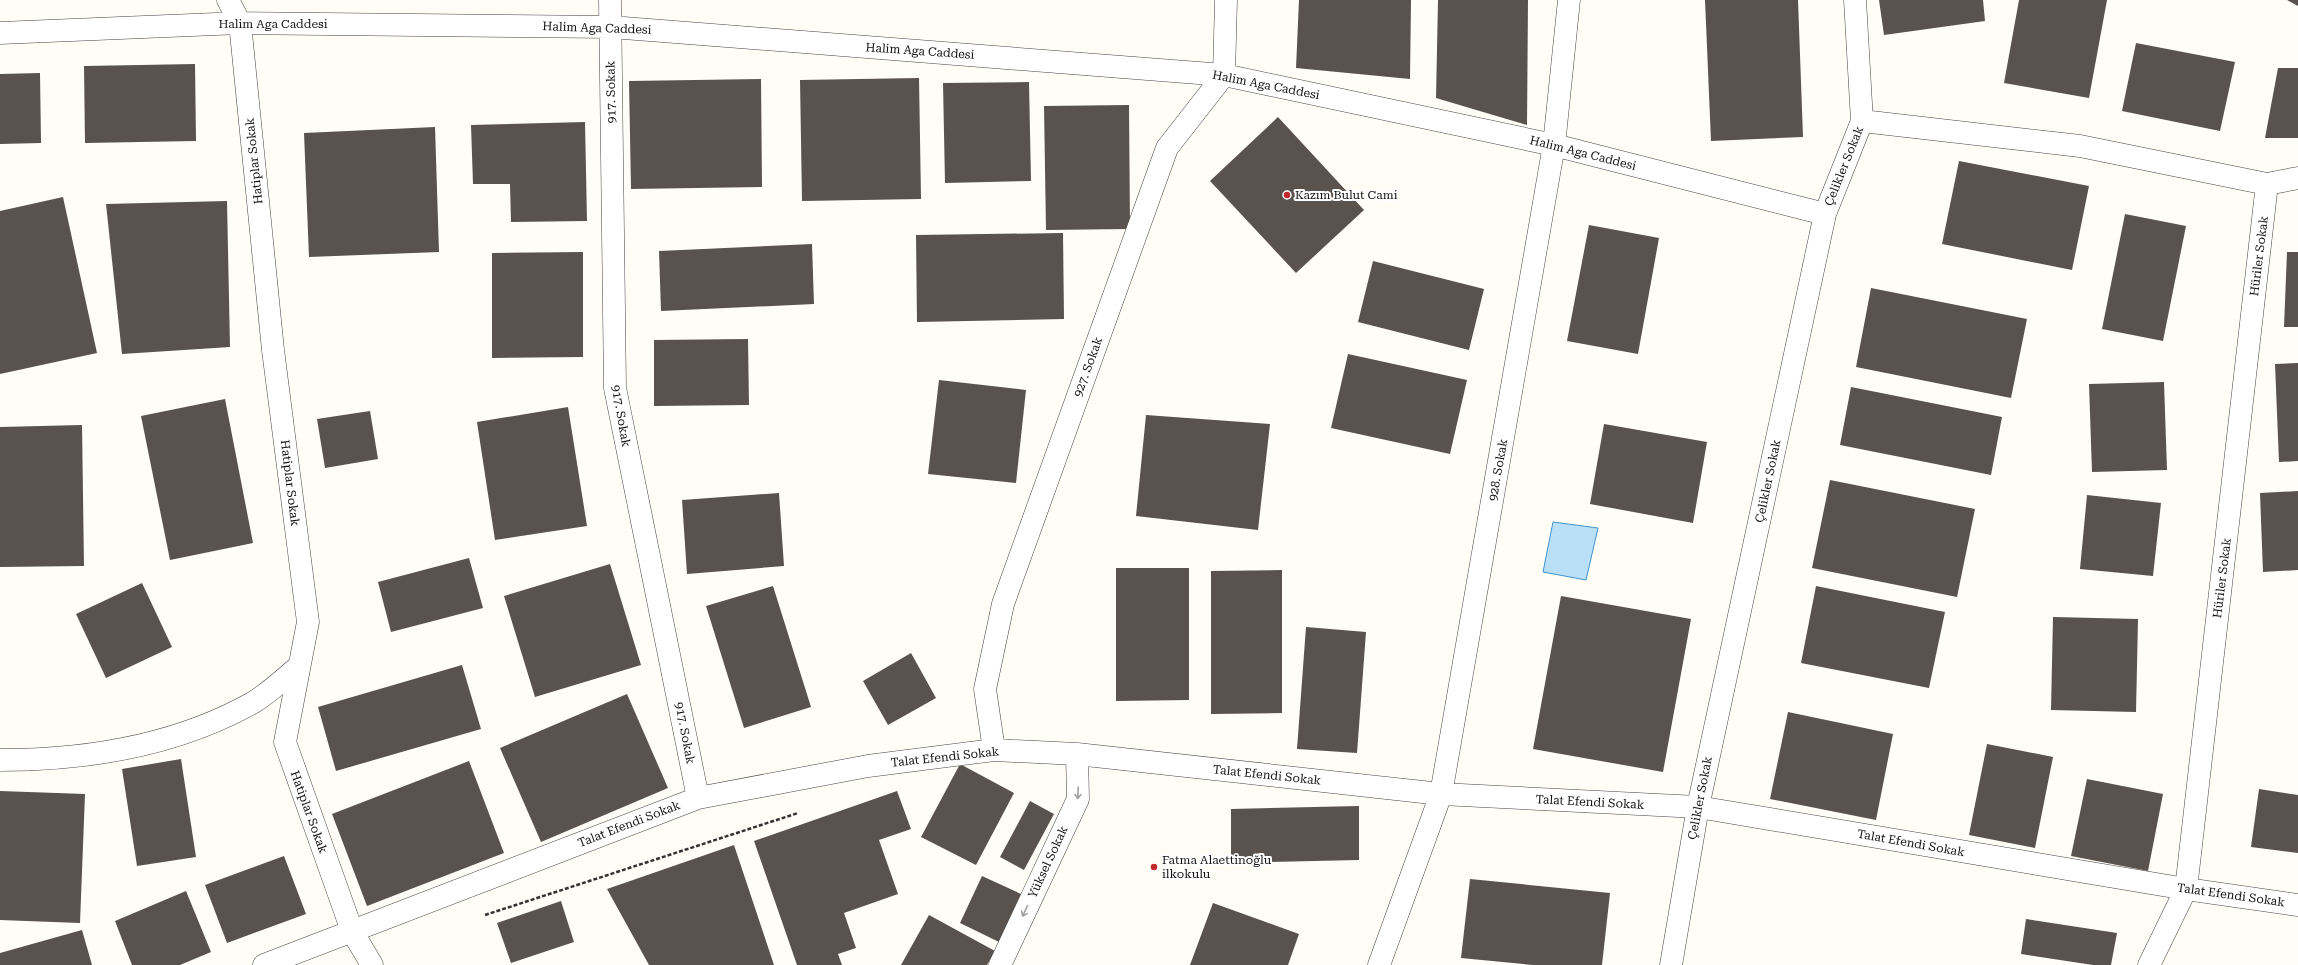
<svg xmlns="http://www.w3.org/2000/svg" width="2298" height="965" viewBox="0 0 2298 965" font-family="'Roboto Serif',serif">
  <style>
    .water { fill: #b9e0f7; stroke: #3f96cf }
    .building { fill: #5a524d }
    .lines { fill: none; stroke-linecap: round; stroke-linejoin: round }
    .minor-casing { stroke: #444; stroke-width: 23 }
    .path { stroke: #333; stroke-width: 2.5; stroke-dasharray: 4 2; stroke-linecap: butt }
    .minor { stroke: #fff; stroke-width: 22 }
    .oneway { stroke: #a0a0a0 }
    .poi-dot { fill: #c4262e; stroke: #fff; stroke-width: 1.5 }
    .labels { text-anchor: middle; stroke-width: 4; stroke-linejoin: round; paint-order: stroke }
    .street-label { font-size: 12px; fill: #111; stroke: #fff }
    .poi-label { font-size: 12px; fill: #111; stroke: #fff; text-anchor: start }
  </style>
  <rect width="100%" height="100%" fill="#fffdf5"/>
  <path class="water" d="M1553 522 1598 528 1586 580 1543 572Z"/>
  <path class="building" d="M1299 0H1411L1410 79 1296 68Z
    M1438 0H1528L1527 125 1436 98Z
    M1705 0H1798L1803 137 1711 141Z
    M1879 0H1983L1985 21 1884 35Z
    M2019 0H2107L2089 98 2004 83Z
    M2287 0H2298V6Z
    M2136 43 2235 62 2220 131 2122 111Z
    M195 64 196 141 85 143 84 66Z
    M2278 68H2298V138H2265Z
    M40 73 41 143 0 144V74Z
    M919 78 921 199 802 201 800 80Z
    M761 79 762 187 631 189 629 81Z
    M1029 82 1031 181 945 183 943 83Z
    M1129 105 1130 229 1046 230 1044 106Z
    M1278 117 1364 210 1296 273 1210 181Z
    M585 122 587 221 511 222 510 184H473L471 125Z
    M435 127 439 252 309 257 304 133Z
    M1959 161 2089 186 2072 270 1942 244Z
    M63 197 97 353 0 374V211Z
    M227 201 230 347 122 354 106 204Z
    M2125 214 2186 226 2163 341 2102 329Z
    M1589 225 1659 238 1638 354 1567 341Z
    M1063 233 1064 319 917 322 916 235Z
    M812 244 814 304 661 311 659 251Z
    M583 252V357L492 358V253Z
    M2287 252H2298V327H2284Z
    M1373 261 1484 289 1469 350 1358 322Z
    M1871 288 2027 319 2011 398 1856 367Z
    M748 339 749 405 654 406V340Z
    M1348 354 1467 380 1450 454 1331 428Z
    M2298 363V461L2279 462 2275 364Z
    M939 380 1026 390 1016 483 928 474Z
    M2164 382 2167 470 2092 472 2089 384Z
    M1851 387 2002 417 1991 475 1840 445Z
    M225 399 253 543 170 560 141 416Z
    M568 407 587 526 495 540 477 422Z
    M370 411 378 459 325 468 317 419Z
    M1146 415 1270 424 1258 530 1136 516Z
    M1604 424 1707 442 1693 523 1590 504Z
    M82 425 84 566 0 567V427Z
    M1830 480 1975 509 1957 597 1812 568Z
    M2298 491V570L2263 572 2260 493Z
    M779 493 784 566 687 574 682 500Z
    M2087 495 2161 503 2153 576 2080 569Z
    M469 558 483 608 391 632 378 582Z
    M610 564 641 665 535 697 504 596Z
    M1116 568H1189V700L1116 701Z
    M1282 570V713L1211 714V571Z
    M142 583 172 647 106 678 76 614Z
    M773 586 811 707 744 728 706 606Z
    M1816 586 1945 612 1929 688 1801 663Z
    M1561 596 1691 619 1663 772 1533 749Z
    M2053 617 2138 619 2136 712 2051 710Z
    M1306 627 1366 632 1357 753 1297 749Z
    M911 653 936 698 888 725 863 681Z
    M462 665 481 729 336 771 318 707Z
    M627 694 668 788 541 842 500 748Z
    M1788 712 1893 734 1876 820 1770 799Z
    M1987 744 2053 757 2035 848 1969 835Z
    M181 759 196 857 137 866 122 769Z
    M469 761 504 853 367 906 332 814Z
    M960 764 1014 793 976 865 921 837Z
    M2087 779 2163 794 2148 871 2071 856Z
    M2259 789 2298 795V853L2251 847Z
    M0 791 85 794 80 923 0 920Z
    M897 791 911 829 879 840 898 894 844 913 856 948 838 954 842 965H797L754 841Z
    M1030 801 1054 814 1024 870 1000 857Z
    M1359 806V860L1231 863V809Z
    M734 845 774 965H649L607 889Z
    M284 856 306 914 227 943 205 885Z
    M982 876 1021 894 999 942 960 923Z
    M1470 879 1610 893 1602 965H1533L1461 958Z
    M186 891 211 952 180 965H132L115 921Z
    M561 901 574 942 511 963 497 923Z
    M1213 903 1299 934 1288 965H1190Z
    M929 915 995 951 987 965H901Z
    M2026 919 2117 933 2111 965H2093L2021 954Z
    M82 930 92 965H0V953Z"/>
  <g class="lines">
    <g class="minor-casing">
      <path id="minor" d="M228 0 240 23 273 350 308 622 285 742 352 931 372 965
        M610 0 615 388 698 798
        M0 33 240 23 611 27 1224 75 1554 145 1825 214
        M1862 121 2080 146 2267 184 2298 178
        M994 750 985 689 1003 604 1167 148 1224 75 1226 0
        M0 760C87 760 178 745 254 702 270 692 285 678 299 666
        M264 965 698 798 868 766 994 750 1077 754 1441 794 1698 807 2186 889 2298 905
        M1000 965 1078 799 1077 754
        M1379 965 1441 794 1554 145 1569 0
        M1671 965 1698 807 1825 214 1862 121 1855 0
        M2149 965 2186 889 2267 184"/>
    </g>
    <path class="path" d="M485 915 798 813"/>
    <use href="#minor" class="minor"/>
  </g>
  <defs><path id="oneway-shaft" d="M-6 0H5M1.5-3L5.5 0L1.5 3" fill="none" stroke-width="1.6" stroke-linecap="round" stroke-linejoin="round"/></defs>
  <g class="oneway">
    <use href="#oneway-shaft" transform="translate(1078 793) rotate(92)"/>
    <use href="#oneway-shaft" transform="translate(1025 911) rotate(115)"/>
  </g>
  <g class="poi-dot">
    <circle cx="1287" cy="195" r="4"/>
    <circle cx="1154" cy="867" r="4"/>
  </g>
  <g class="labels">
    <g class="street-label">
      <text x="273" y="28">Halim Aga Caddesi</text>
      <text transform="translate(597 28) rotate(2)" y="4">Halim Aga Caddesi</text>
      <text transform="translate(920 51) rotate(4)" y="4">Halim Aga Caddesi</text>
      <text transform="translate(1266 85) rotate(11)" y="4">Halim Aga Caddesi</text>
      <text transform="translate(611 92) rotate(-91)" y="4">917. Sokak</text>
      <text transform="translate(1583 153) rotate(14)" y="4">Halim Aga Caddesi</text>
      <text transform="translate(254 161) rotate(-96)" y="4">Hatiplar Sokak</text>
      <text transform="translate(1844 166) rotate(-68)" y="4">Çelikler Sokak</text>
      <text transform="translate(2259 256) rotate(-83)" y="4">Hüriler Sokak</text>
      <text transform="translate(1088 367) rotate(-70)" y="4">927. Sokak</text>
      <text transform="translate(621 416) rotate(80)" y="4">917. Sokak</text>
      <text transform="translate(1498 470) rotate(-80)" y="4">928. Sokak</text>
      <text transform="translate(1768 481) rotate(-78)" y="4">Çelikler Sokak</text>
      <text transform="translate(290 483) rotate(83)" y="4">Hatiplar Sokak</text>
      <text transform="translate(2222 578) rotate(-83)" y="4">Hüriler Sokak</text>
      <text transform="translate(685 733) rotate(79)" y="4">917. Sokak</text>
      <text transform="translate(945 757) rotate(-6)" y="4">Talat Efendi Sokak</text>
      <text transform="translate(1267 775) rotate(6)" y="4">Talat Efendi Sokak</text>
      <text transform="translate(1700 798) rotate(-79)" y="4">Çelikler Sokak</text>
      <text transform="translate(1590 802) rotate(3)" y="4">Talat Efendi Sokak</text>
      <text transform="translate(309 812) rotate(70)" y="4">Hatiplar Sokak</text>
      <text transform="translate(629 824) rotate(-21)" y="4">Talat Efendi Sokak</text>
      <text transform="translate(1911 843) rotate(10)" y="4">Talat Efendi Sokak</text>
      <text transform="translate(1048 862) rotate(-65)" y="4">Yüksel Sokak</text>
      <text transform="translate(2231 895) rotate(8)" y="4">Talat Efendi Sokak</text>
    </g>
    <g class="poi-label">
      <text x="1295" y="199">Kazım Bulut Cami</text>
      <text x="1162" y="864">Fatma Alaettinoğlu<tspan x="1162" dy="14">ilkokulu</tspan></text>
    </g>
  </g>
</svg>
